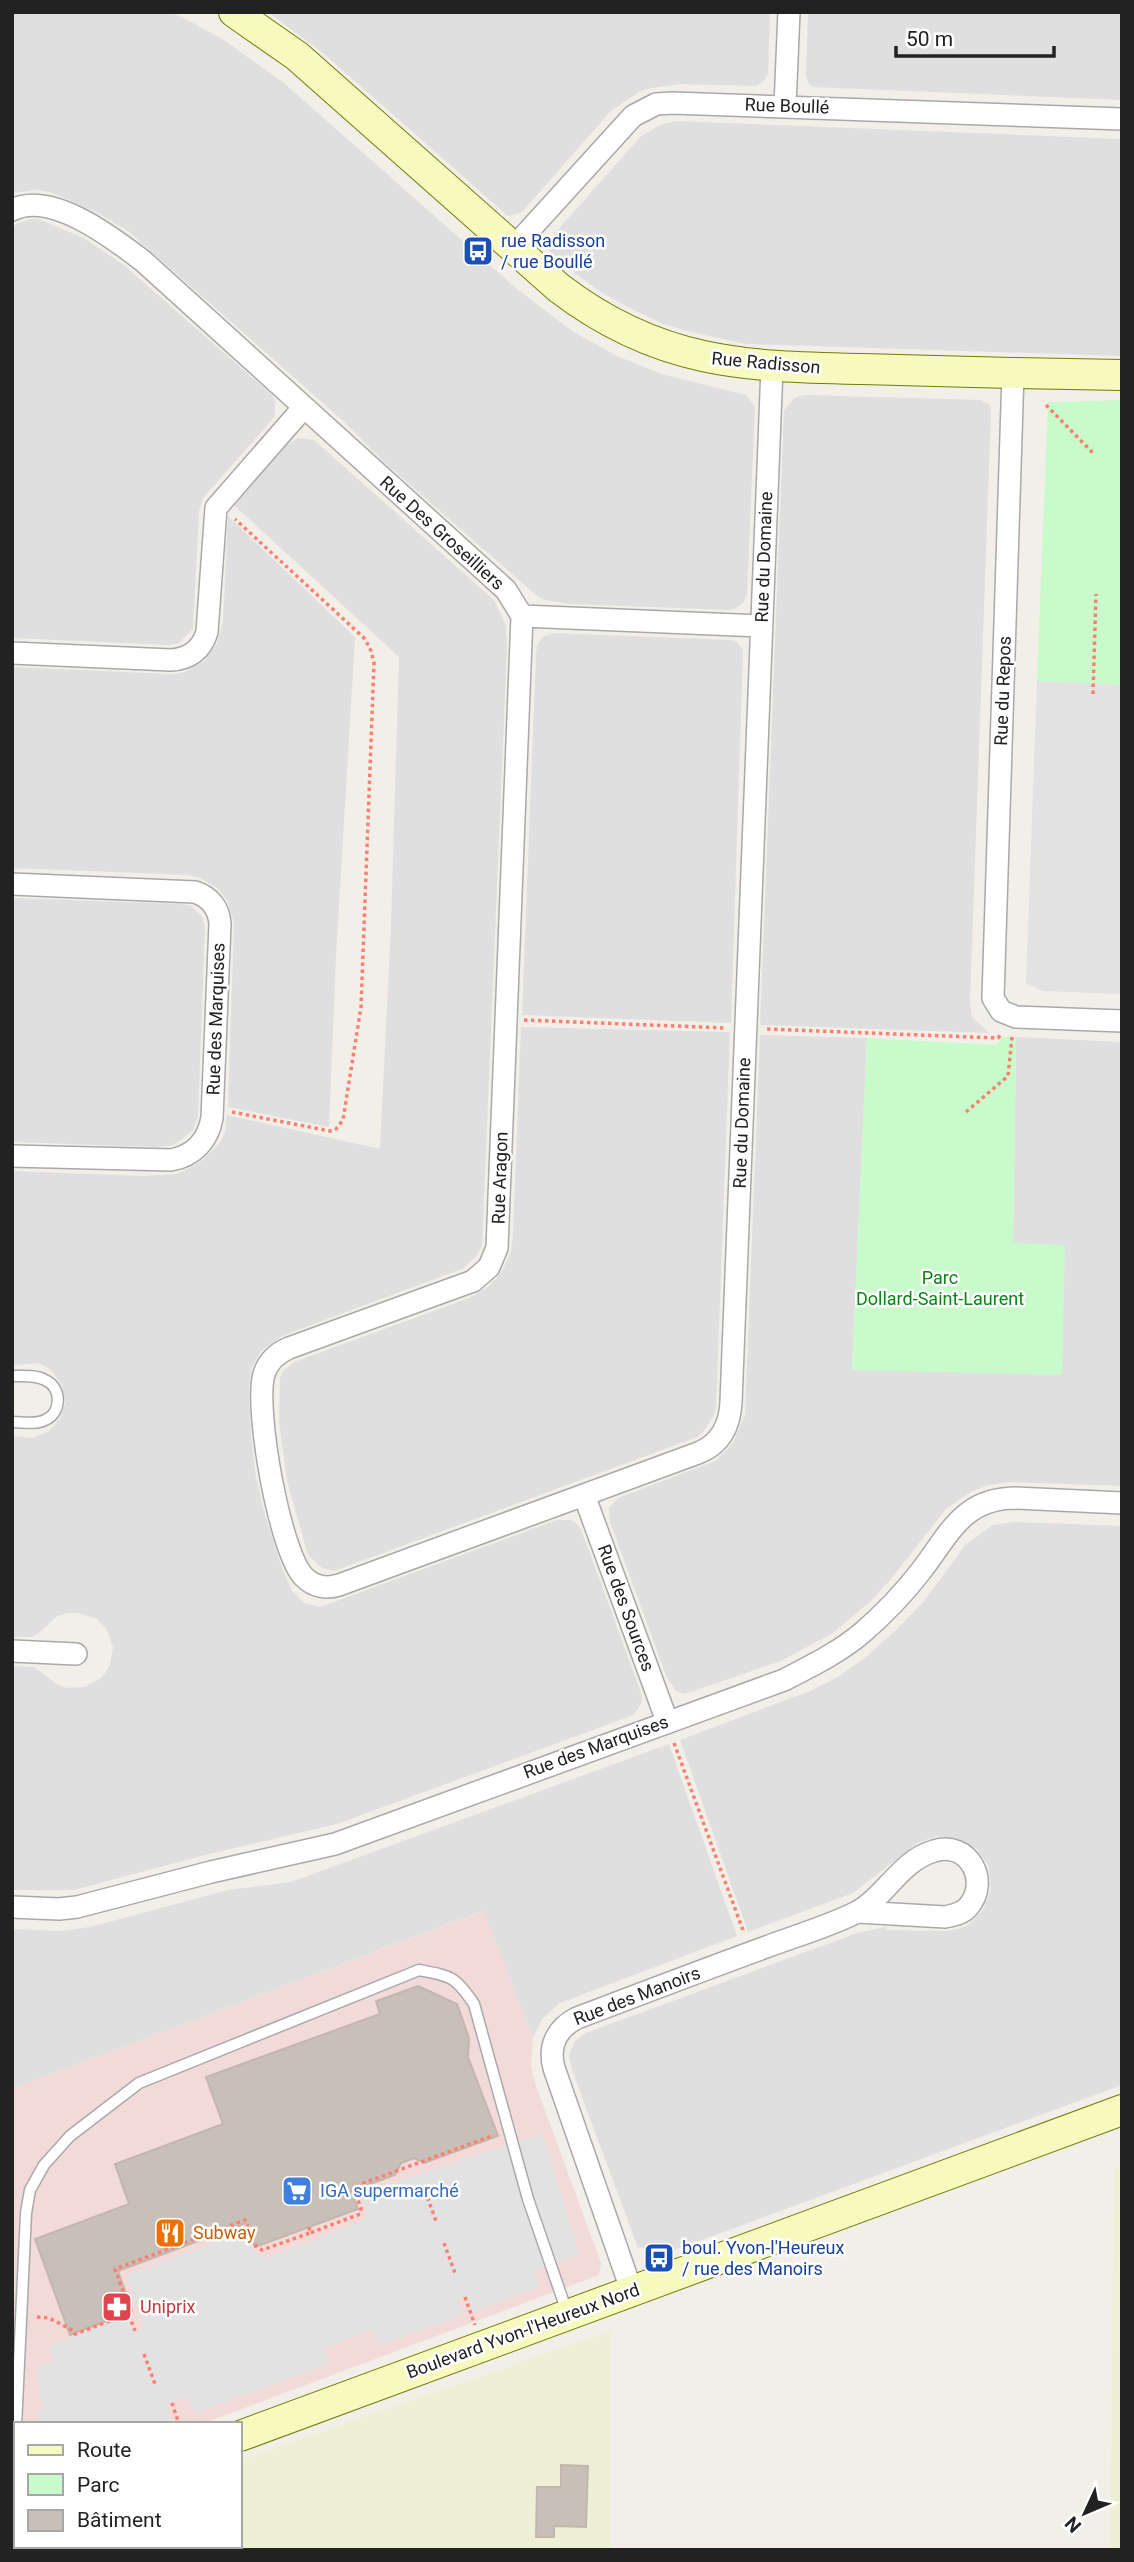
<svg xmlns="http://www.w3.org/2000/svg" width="1134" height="2562" viewBox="0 0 1134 2562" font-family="Roboto,sans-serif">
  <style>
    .residential { fill: #e0dfdf }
    .commercial { fill: #f2dad9 }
    .farmland { fill: #eef0d5 }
    .park { fill: #c8facc }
    .parking { fill: #e2e2e2 }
    .building { fill: #c7bfb8; stroke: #c4b6ab; stroke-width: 2 }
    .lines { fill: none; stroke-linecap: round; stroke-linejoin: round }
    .lane-casing { stroke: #a9a9a9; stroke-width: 13 }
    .street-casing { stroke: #a9a9a9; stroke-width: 24 }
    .secondary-casing { stroke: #707d05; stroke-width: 32 }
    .path { stroke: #fa8072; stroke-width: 3.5; stroke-dasharray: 3.5 3.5; stroke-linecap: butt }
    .lane { stroke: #fff; stroke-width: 10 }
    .street { stroke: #fff; stroke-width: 21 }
    .secondary { stroke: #f7fabf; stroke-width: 30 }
    .labels { text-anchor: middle; stroke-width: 5; stroke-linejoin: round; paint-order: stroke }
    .street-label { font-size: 18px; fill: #222; stroke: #fff }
    .transit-label { font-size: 18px; fill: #164399; stroke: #fff; text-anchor: start }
    .park-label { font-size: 18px; fill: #0c8416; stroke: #fff }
    .shop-label { font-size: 18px; fill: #366cbe; stroke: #fff; text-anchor: start }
    .food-label { font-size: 18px; fill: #c56008; stroke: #fff; text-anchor: start }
    .health-label { font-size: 18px; fill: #be3a42; stroke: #fff; text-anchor: start }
  </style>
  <rect width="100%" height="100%" fill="#f2efe9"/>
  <path class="residential" d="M12 12H171L195 24 222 39 284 83 517 289 572 331 617 356 662 374 746 395 755 407 747 594 743 603 734 609 729 610 570 604 545 600 536 595 385 463 341 419 128 231 96 212 50 192 36 190 12 193Z
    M268 12H770L768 74 763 82 755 86 681 84 651 88 639 92 611 111 522 212 508 216 323 53Z
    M808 12H1122V100L813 87 809 84 806 76Z
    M676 121 1122 139V356L747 344 691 332 663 324 626 306 599 291 552 256 549 251 548 241 640 137 660 125Z
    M30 219H38L84 238 125 266 272 395 275 401V415L270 422 203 498 199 512 193 629 179 643 169 645 12 638V229L16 224Z
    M804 395 981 400 990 405 991 410 970 1002 972 1017 989 1033 760 1025 784 410 794 398Z
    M298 438 314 440 494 600 506 625 507 648 482 1246 477 1255 464 1268 282 1336 261 1351 251 1369 249 1389 251 1437 256 1477 264 1512 281 1565 292 1591 304 1603 320 1607 557 1520H570L576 1523 580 1528 588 1548 642 1695V1702L636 1712 631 1716 337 1824 205 1855 74 1890H12V1666L34 1667 57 1684 67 1688 84 1687 100 1679 106 1672 110 1665 113 1647 106 1628 97 1619 78 1613H68L57 1616 38 1634 32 1637H12V1436L32 1438 48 1432 60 1419 65 1403 62 1385 50 1369 38 1363 12 1365V1171L144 1176 177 1174 200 1162 219 1144 225 1133 227 1115 380 1149 391 925 399 657 234 505 288 444Z
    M228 516 355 637 336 956 329 1127 228 1107 234 923 227 900 217 888 200 878 189 875 12 868V667L171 674 182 673 203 662 217 644 223 622Z
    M555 633 729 640 736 641 743 650 731 1023 522 1015 536 654 537 646 542 637Z
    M12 898 182 904 191 906 202 916 205 928 198 1117 193 1130 180 1141 170 1146 155 1147 12 1142Z
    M521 1027 730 1032 716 1408 713 1417 703 1432 697 1437 334 1571 322 1568 308 1555 287 1481 279 1422 280 1378 283 1371 294 1362 469 1298 488 1287 501 1273 511 1252 513 1233Z
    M760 1035 867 1038 852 1369 1013 1244 1016 1037 1122 1042V1486L1010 1482 989 1485 972 1491 946 1509 890 1580 871 1601 833 1633 781 1661 685 1694 676 1691 667 1678 610 1522 609 1508 618 1498 715 1461 733 1443 745 1415Z
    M1014 1522 1122 1526V2085L658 2256 650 2255 642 2247 638 2248 572 2070 569 2055 575 2041 586 2033 857 1933 885 1927 887 1930 947 1931 959 1929 969 1924 983 1910 991 1889 988 1865 977 1849 956 1838 937 1836 919 1842 853 1893 748 1932 680 1740 810 1691 838 1677 867 1656 897 1629 924 1601 966 1544 993 1525Z
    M669 1744 737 1936 560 2003 542 2019 533 2038 483 1911 12 2089V1929L62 1931 90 1927 228 1890 291 1882Z"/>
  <path class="commercial" d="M484 1911 533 2038 531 2066 535 2083 601 2263 599 2275 202 2424H16L12 2495V2089Z"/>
  <path class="farmland" d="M1122 2166V2550H1110L1114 2168Z
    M611 2331V2550H75V2546H240V2460Z"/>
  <path class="park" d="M1122 400V685L1037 681 1048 402Z
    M1001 1037H1016L1013 1243 1065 1245 1062 1375 852 1370 867 1038 997 1045Z"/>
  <path class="parking" d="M1037 681 1122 685V994L1043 991 1026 983Z
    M543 2134 579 2254 533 2271 539 2287 472 2312 466 2296 457 2299 463 2315 379 2346 372 2330 324 2348 329 2364 195 2413 188 2397 167 2405 172 2421 166 2424H41L36 2411 44 2407 39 2394 37 2369 53 2362 49 2345 127 2317 133 2333 145 2328 126 2275 245 2232 257 2255 267 2258 362 2221 367 2213 360 2193Z"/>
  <path class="building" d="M418 1986 457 2004 469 2038 468 2057 498 2136 424 2163 414 2158 401 2163 395 2175 351 2191 358 2209 255 2247 246 2223 118 2271 132 2311 70 2335 35 2239 129 2204 115 2164 223 2124 206 2077 380 2014 376 2001Z
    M561 2465 588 2466 586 2527 554 2526V2537H536L537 2487H561Z"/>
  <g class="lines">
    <g class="lane-casing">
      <path id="lane" d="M12 1376C23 1376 36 1375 45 1380 62 1387 62 1413 45 1420 36 1425 23 1422 12 1422
        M16 2500 13 2491 26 2213 30 2190 44 2165 70 2136 139 2083 419 1970C451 1976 455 1976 474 2004L528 2199 567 2312"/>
    </g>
    <g class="street-casing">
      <path id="street" d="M785 106 789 12
        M12 210C51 190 113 238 143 261L506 590 522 616 761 626
        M513 248 633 116 656 104 673 103 1122 119
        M1013 373 993 998 1001 1011 1016 1017 1122 1021
        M522 616 497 1248 489 1267 473 1281 289 1348C277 1353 268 1362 264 1374 254 1408 280 1553 304 1577 314 1587 327 1589 339 1585L698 1453C721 1444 730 1425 731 1402L772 367
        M12 653 171 660C190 659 202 649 207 632L216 508 304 407
        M12 884 195 892C210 897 219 908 220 924L212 1118C208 1140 194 1156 171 1160L12 1156
        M584 1495 667 1721
        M12 1651 76 1654
        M12 1907 59 1909 77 1907 211 1872 335 1844 784 1680C811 1666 838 1653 862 1633 884 1614 904 1593 921 1571 949 1535 962 1499 1014 1498L1122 1503
        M632 2292 554 2068C548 2046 557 2028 577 2018 640 1994 703 1970 766 1947 795 1936 827 1927 855 1913 884 1899 901 1860 934 1851 968 1840 991 1881 968 1907 962 1914 954 1915 945 1917L858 1912"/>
    </g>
    <g class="secondary-casing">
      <path id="secondary" d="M234 12 297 56 559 288C670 373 765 366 898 370 973 372 1047 374 1122 375
        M240 2436 1122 2110
        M12 2519 16 2517"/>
    </g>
    <path class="path" d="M1046 405 1093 453
      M1093 694 1096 594
      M524 1020 726 1028
      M767 1029 998 1038 1001 1034
      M232 1112 330 1131 336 1129 343 1120 361 1007 374 663 371 651 365 639 235 519
      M966 1112 1008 1076 1012 1037
      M674 1743 744 1933
      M425 2191 436 2221
      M309 2227 310 2233 360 2214 361 2208 353 2187 494 2135
      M444 2243 455 2273
      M465 2297 475 2325
      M129 2315 135 2331
      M37 2317 49 2318 74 2331 75 2334 131 2313 115 2269 245 2220 256 2246 262 2250 310 2233
      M144 2354 155 2384
      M172 2403 179 2424"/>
    <use href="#lane" class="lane"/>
    <use href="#street" class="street"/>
    <use href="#secondary" class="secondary"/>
  </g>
  <defs>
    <g id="bus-square" transform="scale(1.575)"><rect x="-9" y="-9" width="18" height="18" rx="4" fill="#1a4fb4" stroke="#fff"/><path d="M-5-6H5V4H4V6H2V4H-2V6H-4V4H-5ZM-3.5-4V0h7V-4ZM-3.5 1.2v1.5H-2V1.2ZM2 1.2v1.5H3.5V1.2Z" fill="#fff"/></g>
    <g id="supermarket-square" transform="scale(1.575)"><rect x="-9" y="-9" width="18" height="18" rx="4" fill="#3f7fe0" stroke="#fff"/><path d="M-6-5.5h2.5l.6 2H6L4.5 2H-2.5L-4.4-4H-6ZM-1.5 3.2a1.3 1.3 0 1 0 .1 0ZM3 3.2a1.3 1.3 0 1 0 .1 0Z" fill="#fff"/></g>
    <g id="restaurant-square" transform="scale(1.575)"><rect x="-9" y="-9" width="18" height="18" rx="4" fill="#e8710a" stroke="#fff"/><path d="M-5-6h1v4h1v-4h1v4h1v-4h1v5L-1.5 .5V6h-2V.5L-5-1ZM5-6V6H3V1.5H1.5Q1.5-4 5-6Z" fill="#fff"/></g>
    <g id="pharmacy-square" transform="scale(1.575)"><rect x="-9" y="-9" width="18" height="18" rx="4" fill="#e0444e" stroke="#fff"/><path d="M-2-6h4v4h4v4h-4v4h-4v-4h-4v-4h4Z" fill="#fff"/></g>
  </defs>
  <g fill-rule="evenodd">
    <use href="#bus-square" x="478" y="251"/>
    <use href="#supermarket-square" x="297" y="2191"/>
    <use href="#restaurant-square" x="170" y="2233"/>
    <use href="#bus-square" x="659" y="2258"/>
    <use href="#pharmacy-square" x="117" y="2307"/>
  </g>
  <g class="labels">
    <g class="street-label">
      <text transform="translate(787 106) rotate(2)" y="6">Rue Boullé</text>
      <text transform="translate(766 363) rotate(5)" y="6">Rue Radisson</text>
      <text transform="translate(442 533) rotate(42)" y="6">Rue Des Groseilliers</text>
      <text transform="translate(764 557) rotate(-88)" y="6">Rue du Domaine</text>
      <text transform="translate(1003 691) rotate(-88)" y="6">Rue du Repos</text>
      <text transform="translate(216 1019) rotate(-88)" y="6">Rue des Marquises</text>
      <text transform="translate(742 1123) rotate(-88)" y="6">Rue du Domaine</text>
      <text transform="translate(500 1178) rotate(-88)" y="6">Rue Aragon</text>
      <text transform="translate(626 1608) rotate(70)" y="6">Rue des Sources</text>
      <text transform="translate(596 1747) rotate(-20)" y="6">Rue des Marquises</text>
      <text transform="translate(637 1996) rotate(-21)" y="6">Rue des Manoirs</text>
      <text transform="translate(523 2331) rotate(-20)" y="6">Boulevard Yvon-l'Heureux Nord</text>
    </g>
    <g class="transit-label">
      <text x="501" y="247">rue Radisson<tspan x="501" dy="21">/ rue Boullé</tspan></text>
      <text x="682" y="2254">boul. Yvon-l'Heureux<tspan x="682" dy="21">/ rue des Manoirs</tspan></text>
    </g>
    <g class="park-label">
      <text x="940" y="1284">Parc<tspan x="940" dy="21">Dollard-Saint-Laurent</tspan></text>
    </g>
    <g class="shop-label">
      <text x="320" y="2197">IGA supermarché</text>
    </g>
    <g class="food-label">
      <text x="193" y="2239">Subway</text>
    </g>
    <g class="health-label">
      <text x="140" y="2313">Uniprix</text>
    </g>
  </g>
  <rect width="1134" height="2562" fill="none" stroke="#222222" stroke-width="28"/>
  <rect x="14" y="2422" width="228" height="126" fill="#ffffff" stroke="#a7a7a7" stroke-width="2"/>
  <rect x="28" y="2445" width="35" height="10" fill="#f7fabf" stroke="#a7a7a7" stroke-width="2"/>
  <text x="77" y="2457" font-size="21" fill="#222222">Route</text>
  <rect x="28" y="2474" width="35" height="21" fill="#c8facc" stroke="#a7a7a7" stroke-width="2"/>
  <text x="77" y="2492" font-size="21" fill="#222222">Parc</text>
  <rect x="28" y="2510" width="35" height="21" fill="#c7bfb8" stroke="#a7a7a7" stroke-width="2"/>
  <text x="77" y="2527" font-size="21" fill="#222222">Bâtiment</text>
  <g transform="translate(1085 2513) rotate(226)" stroke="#ffffff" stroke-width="5" paint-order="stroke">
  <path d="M0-5L12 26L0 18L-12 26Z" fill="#222222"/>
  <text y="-10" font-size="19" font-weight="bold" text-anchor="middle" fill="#222222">N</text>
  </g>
  <path d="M896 46v10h158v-10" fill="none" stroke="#222222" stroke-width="3.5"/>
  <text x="906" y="46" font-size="21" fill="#222222" stroke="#ffffff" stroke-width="5" paint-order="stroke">50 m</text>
</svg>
